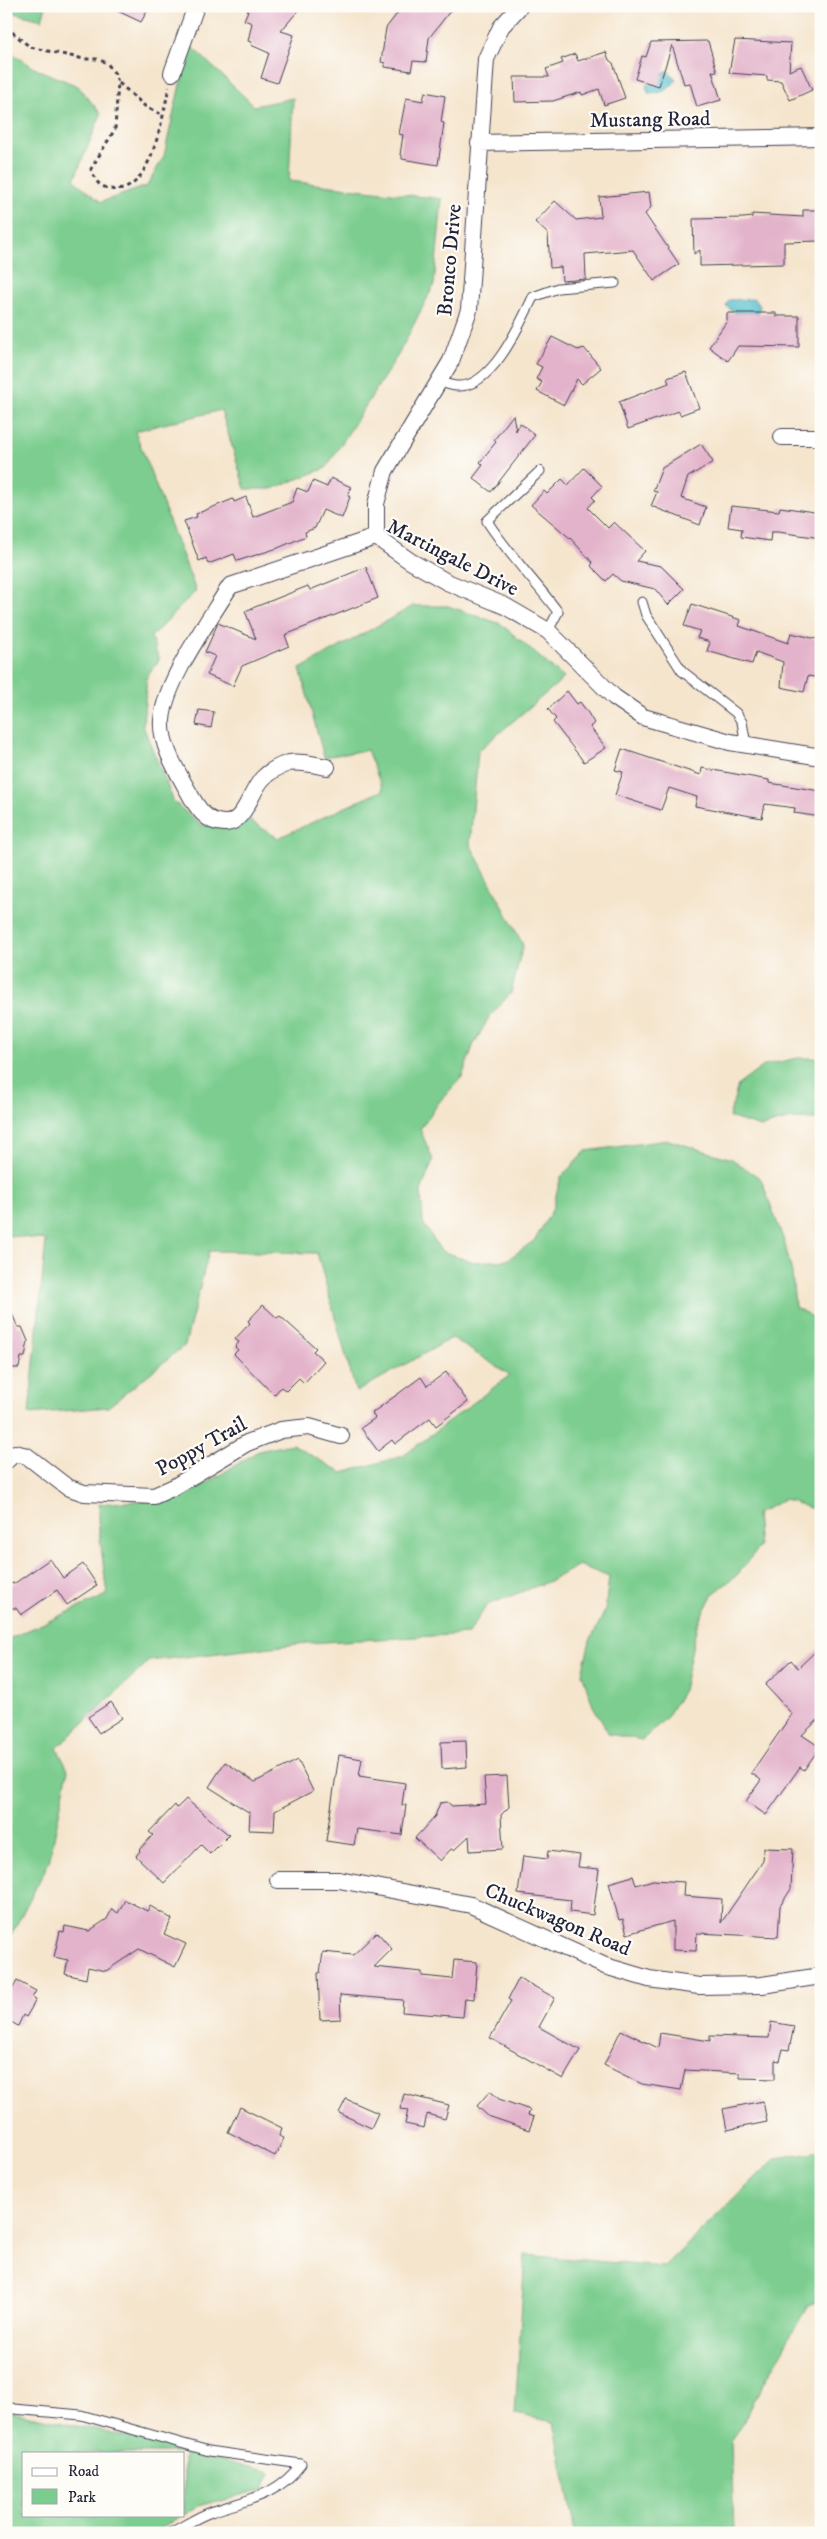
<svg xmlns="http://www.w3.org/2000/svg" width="827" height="2539" viewBox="0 0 827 2539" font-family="'IM FELL DW Pica',serif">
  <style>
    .green { fill: #7bcd8f; stroke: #4e7865 }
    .water { fill: #53c0cc; stroke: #3a7184 }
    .building { fill: #e3b3cb }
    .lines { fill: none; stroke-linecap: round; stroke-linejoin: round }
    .service-casing { stroke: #423f51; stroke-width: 11 }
    .minor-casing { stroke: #423f51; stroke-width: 18 }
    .path { stroke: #423f51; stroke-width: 3; stroke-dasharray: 4 4; stroke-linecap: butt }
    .service { stroke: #fff; stroke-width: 9 }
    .minor { stroke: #fff; stroke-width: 16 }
    .labels { text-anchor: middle; stroke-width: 4.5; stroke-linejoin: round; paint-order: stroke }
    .street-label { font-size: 21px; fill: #22223b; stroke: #fdfcf7 }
  </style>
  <rect width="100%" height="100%" fill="#fdfcf7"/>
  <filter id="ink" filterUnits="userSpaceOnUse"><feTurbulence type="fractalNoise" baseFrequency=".02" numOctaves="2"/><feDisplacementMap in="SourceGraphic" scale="10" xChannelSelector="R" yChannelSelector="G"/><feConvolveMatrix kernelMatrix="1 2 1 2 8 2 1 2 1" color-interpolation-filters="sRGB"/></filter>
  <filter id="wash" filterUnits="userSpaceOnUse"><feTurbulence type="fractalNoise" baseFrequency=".0096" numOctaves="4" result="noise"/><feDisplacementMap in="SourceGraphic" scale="20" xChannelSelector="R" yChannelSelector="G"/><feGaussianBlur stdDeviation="1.12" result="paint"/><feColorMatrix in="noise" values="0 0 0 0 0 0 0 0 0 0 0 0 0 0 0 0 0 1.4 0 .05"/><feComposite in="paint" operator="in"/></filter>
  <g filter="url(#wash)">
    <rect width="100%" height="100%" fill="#f5e5cd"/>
    <path class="green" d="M6 6H46L42 20 6 11Z
      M189 44 254 106 293 98 289 181 442 199 434 285 398 355 326 468 272 489H245L221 410 135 431 196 591 151 637 159 660 147 676 143 726 174 802 201 825 236 827 247 819 278 838 383 790 367 750 324 757 300 669 413 606H448L501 624 564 678 478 751 470 844 523 945 511 993 489 1017 473 1046 462 1077 440 1101 420 1129 433 1160 421 1191 423 1223 441 1251 473 1262 507 1260 535 1240 552 1210 561 1177 586 1151 668 1140 732 1159 761 1179 784 1241 792 1273 795 1307 821 1322V1512L785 1499 756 1514 759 1547 738 1574 712 1595 697 1625 683 1690 667 1717 642 1740 609 1734 593 1706 582 1673 590 1641 605 1611 609 1577 579 1565 550 1581 487 1605 468 1634 307 1643 149 1661 57 1748 68 1770 49 1862 6 1945V1640L107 1595 99 1530V1504L185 1497 258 1451 292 1444 342 1473 403 1456 510 1375 452 1338 356 1392 317 1253 209 1251 185 1345 108 1407 29 1414 46 1240 6 1235V49L36 69 78 86 101 114 74 180 101 202 147 186 164 156Z
      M798 1058H821V1119H791L761 1127 729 1117 738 1085 765 1065Z
      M821 2151V2301L807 2307 731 2442 734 2533H573L574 2527 554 2422 515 2414 525 2255 664 2267 776 2158Z
      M6 2411 144 2440 270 2472 264 2489 198 2506 184 2515V2453H24V2515H183L152 2533H6Z"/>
    <path class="water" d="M668 71 676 79C672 89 660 94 649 94L646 87 649 81Z
      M755 299 760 306 758 313H736L726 306 729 300Z"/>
    <g id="blocks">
      <path class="building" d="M107 6H150L141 22Z
        M250 6H302L281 31 294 35 277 83 261 78 269 53 251 45 252 42 248 41 252 23 244 20Z
        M403 6H454L429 38 426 62 413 61 411 71 385 67V63L381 62 386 28Z
        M735 40 791 43 789 71 801 66 812 90 790 100 781 81 767 80V76L729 73Z
        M708 41 717 72 712 71 721 100 697 107 690 83 684 84 672 45 659 86 635 79 642 56 646 57 651 42Z
        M606 52 609 60 613 63 625 98 604 105 599 89 582 95 581 92 553 101 515 102 514 77H549L546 69 563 63 561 59 575 54 578 61Z
        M425 92 445 96 441 122 444 123 438 165 402 159V155H400L403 135 399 134 406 98 423 101Z
        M649 192 651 207 645 214 679 264 654 281 633 250 585 254 586 279 562 281 561 267 550 268 548 234 535 222 555 201 576 220 601 217 599 197Z
        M803 210H821V241L784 242V264L700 266V250L694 254 693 219 744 218 752 217V214L803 217Z
        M727 313H776V316H799V347L738 346 728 361 709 347 727 321Z
        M552 337 578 350 584 348 601 368 582 384 577 379 564 405 537 391 542 382 536 379 542 367 536 364Z
        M686 372 699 408 680 415 679 411 628 429 619 402 669 383 667 378Z
        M513 415 516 431 520 423 535 435 491 492 473 478 483 465 480 462 496 442 494 440Z
        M701 444 713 462 688 477 681 498 706 507 700 525 651 506 657 492 653 491 662 468Z
        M584 468 602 486 592 497 595 500 588 508 608 528 614 522 645 551 636 561 661 566 684 589 668 605 655 589 621 581 613 574 606 581 591 566 593 563 571 539 531 505 544 491 547 494 562 479 568 485Z
        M331 478 351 487 348 496 350 497 342 518 323 510 315 528 305 532 306 536 278 548 237 561 234 554 208 564 206 558 199 561 184 521 197 517 196 514 233 499 234 502 246 497 253 517 292 502 297 488 308 492 313 481 327 487Z
        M731 506 779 511 780 507 821 513V538L778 532H771L770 541 741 537 742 529 728 527Z
        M366 567 378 598 285 635 289 646 242 666 233 686 207 675 215 656 205 652 218 623 256 639 245 611 308 586 310 590Z
        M692 604 741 620 739 626 788 643 791 633 821 640V678L808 676 804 692 781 687 783 662 756 652 752 664 707 651 710 642 697 638 700 631 684 626Z
        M567 691 577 704 580 702 588 713 594 723 590 727 606 748 584 762 553 722 556 719 548 709Z
        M199 710 214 712 211 728 196 725Z
        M622 749 701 775 702 768 769 780V783L821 791V817L794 813 795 808 765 804 762 818 695 806 697 797 669 788 661 810 615 795 623 772 615 770Z
        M6 1301 18 1327H22L28 1341 25 1357H21L19 1368H6Z
        M263 1305 277 1318 280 1316 299 1333 316 1348 313 1351 324 1361 304 1383 299 1378 286 1391 281 1387 274 1395 234 1354 238 1350 235 1347 239 1342 235 1339 250 1323 248 1321Z
        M446 1372 468 1402 436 1426 430 1418 395 1444 392 1440 378 1451 361 1428 375 1418 372 1413 421 1377 427 1386Z
        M50 1559 63 1578 83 1564 97 1585 67 1605 57 1590 21 1615 16 1608H6V1584L15 1583Z
        M821 1646V1717L802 1735 820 1747 804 1770 800 1767 766 1815 746 1801 761 1780 751 1773 792 1714 765 1685 791 1660 798 1668Z
        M111 1702 122 1718 99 1733 88 1717Z
        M466 1741 467 1767 442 1769 441 1742Z
        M339 1755 362 1759 359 1776 405 1783 402 1805H406L402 1835 357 1829 354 1845 326 1841Z
        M298 1760 313 1791 275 1811 274 1831 249 1830 250 1813 209 1787 225 1762 255 1782Z
        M507 1776 509 1807 501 1815 503 1849 470 1851 469 1836 454 1850 451 1849 440 1861 415 1838 435 1816 440 1803 447 1802 452 1806 486 1804 484 1777Z
        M186 1799 229 1835 210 1854 201 1845 164 1883 136 1856 140 1851 139 1850 153 1835 149 1832 175 1805 177 1808Z
        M764 1848 793 1849 791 1889 780 1906 778 1937 697 1933 696 1951 673 1950V1921L627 1934 623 1919 619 1920 609 1883 633 1876 636 1885 653 1880 684 1882 683 1896 722 1899 721 1923 763 1861Z
        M548 1851 580 1855 578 1867 599 1869 593 1915 570 1912 571 1900 518 1894 523 1856 547 1859Z
        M125 1900 147 1911 150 1906 172 1919 164 1934 186 1944 175 1967 139 1949 106 1971 88 1967 86 1979 65 1974 68 1960 54 1957 60 1931 64 1932 65 1926 89 1931 107 1919 112 1909 118 1913Z
        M377 1932 392 1949 374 1967 422 1972V1976L452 1979 454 1960 477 1962 474 1999 465 1998 463 2017 402 2012 403 2000 340 1995 341 2019 320 2020 318 1973H320L323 1952 353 1955Z
        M519 1978 555 1998 539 2027 580 2050 563 2079 490 2038 511 2001 508 1999Z
        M17 1981 36 1991 32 1998 36 2000 26 2017 23 2015 18 2026 6 2019V1984L13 1988Z
        M771 2022 794 2026 789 2050 783 2049 780 2061 775 2060V2079L740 2078V2073L685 2070 681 2090 642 2084 604 2065 621 2030 658 2048 660 2033 710 2041V2036L769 2038Z
        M490 2091 499 2099 530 2110 528 2115 534 2117 529 2130 488 2116 477 2106Z
        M404 2094 449 2105 445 2119 427 2114 424 2128 405 2124 408 2110 400 2109Z
        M346 2099 378 2113 371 2128 339 2113Z
        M763 2101 767 2122 727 2130 723 2109Z
        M240 2107 282 2128 279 2136 284 2138 275 2156 228 2132Z"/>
    </g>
  </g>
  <g filter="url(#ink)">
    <use href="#blocks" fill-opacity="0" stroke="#423f51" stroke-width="1"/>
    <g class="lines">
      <g class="service-casing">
        <path id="service" d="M438 381C444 383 451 386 457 386 492 389 521 322 533 297L558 288 615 283
          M540 471 487 521C508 554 535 581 558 612L548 631
          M642 602 646 615 682 671 736 713 742 722 746 745
          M6 2406 14 2409 81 2415 209 2451 301 2464C278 2496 246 2500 211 2512 197 2517 184 2526 170 2533"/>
      </g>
      <g class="minor-casing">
        <path id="minor" d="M172 73 196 6
          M479 143 821 137
          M782 437H821
          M376 537V504L385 471 451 361 469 310 486 59 501 27 520 6
          M376 537 410 561 447 582 505 606 548 631 614 697 643 717 730 742 821 757
          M327 767C316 765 300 761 289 763 279 766 271 770 263 778 251 790 245 822 226 823 206 824 196 806 188 791 177 771 160 744 162 720 165 680 209 621 230 586L376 537
          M6 1461 15 1453 27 1456 67 1487 84 1493 154 1496 174 1487 247 1443 281 1430 309 1427 341 1436
          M278 1880H339L471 1905 605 1966 649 1979 699 1986 762 1985 821 1976"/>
      </g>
      <path class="path" d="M6 27 30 47 84 59H97L107 63 115 74 118 82 115 129 91 169C95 181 98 186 111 189 151 198 163 114 169 87
        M119 83 146 107 163 115"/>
      <use href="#service" class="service"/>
      <use href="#minor" class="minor"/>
    </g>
  </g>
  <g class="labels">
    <g class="street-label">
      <text transform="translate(650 119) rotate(-1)" y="7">Mustang Road</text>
      <text transform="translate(449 260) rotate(-85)" y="7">Bronco Drive</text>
      <text transform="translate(453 557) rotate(27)" y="7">Martingale Drive</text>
      <text transform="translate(201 1446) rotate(-29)" y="7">Poppy Trail</text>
      <text transform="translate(558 1919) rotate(23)" y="7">Chuckwagon Road</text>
    </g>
  </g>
  <rect width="827" height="2539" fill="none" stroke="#fdfcf7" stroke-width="25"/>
  <rect x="22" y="2452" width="162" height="65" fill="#fdfcf7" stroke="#a5a5ac"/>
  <rect x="32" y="2468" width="25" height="8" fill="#ffffff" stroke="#a5a5ac"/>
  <text x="68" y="2476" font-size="15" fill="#22223b">Road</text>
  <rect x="32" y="2489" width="25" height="15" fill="#7bcd8f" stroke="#a5a5ac"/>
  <text x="68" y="2502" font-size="15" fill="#22223b">Park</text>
</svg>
